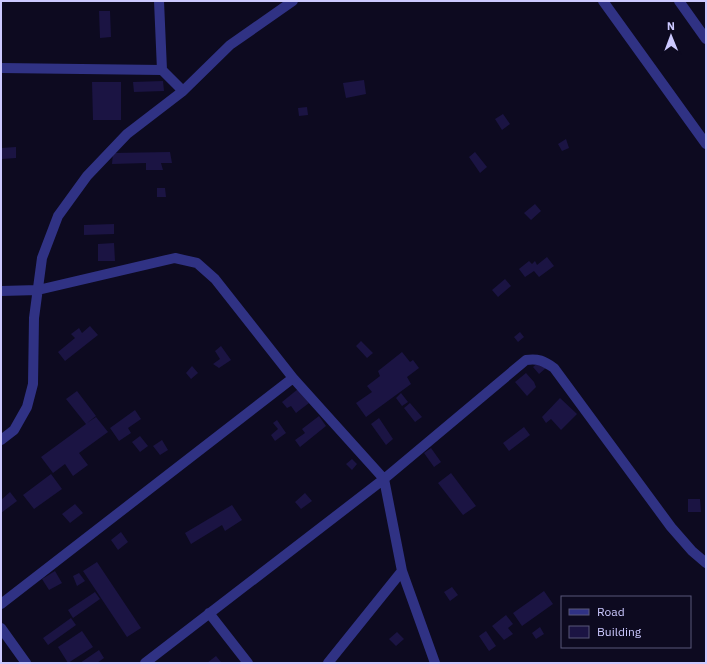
<svg xmlns="http://www.w3.org/2000/svg" width="707" height="664" viewBox="0 0 707 664" font-family="'IBM Plex Sans',sans-serif">
  <style>
    .building { fill: #1b1443 }
    .lines { fill: none; stroke-linecap: round; stroke-linejoin: round }
    .minor { stroke: #303284; stroke-width: 10 }
  </style>
  <rect width="100%" height="100%" fill="#0d0a20"/>
  <path class="building" d="M99 11H110L111 37 100 38Z
    M364 80 366 94 346 98 343 83Z
    M163 81 164 91 134 92 133 82Z
    M92 82H121V120H93Z
    M307 107 308 115 299 116 298 108Z
    M503 114 510 124 502 130 495 119Z
    M566 139 569 148 562 151 558 144Z
    M16 147V158L2 159 1 148Z
    M170 152 172 163H161L163 170H146V163L112 164 113 153Z
    M475 152 487 167 480 173 469 157Z
    M157 188H165L166 197H157Z
    M535 204 541 211 531 220 524 213Z
    M114 224V234L84 235V225Z
    M114 243 115 261H98V244Z
    M547 257 554 266 539 277 534 271 525 277 519 269 529 261 532 264 535 261 537 265Z
    M505 279 511 286 498 297 492 290Z
    M90 326 98 335 65 361 58 352 75 338 71 334 79 328 82 333Z
    M520 332 524 337 518 342 514 337Z
    M361 341 373 353 367 358 356 346Z
    M221 346 231 360 219 368 213 364 220 359 215 351Z
    M402 352 410 362 413 360 419 368 407 377 411 384 366 417 356 403 372 392 367 386 380 376 378 371Z
    M540 361 546 368 539 374 533 367Z
    M192 366 198 373 191 379 186 373Z
    M526 373 534 382 536 387 527 396 515 382Z
    M298 389 309 403 296 413 291 406 287 408 282 402Z
    M77 391 96 416 87 423 96 417 108 432 79 453 88 465 73 476 65 464 53 473 41 457 86 424 66 399Z
    M401 393 408 402 402 406 396 398Z
    M560 398 577 414 561 430 551 419 546 423 542 417Z
    M410 403 422 417 415 422 404 408Z
    M135 410 141 419 128 428 131 433 119 441 110 428Z
    M319 416 326 426 300 447 295 440 305 433 302 429Z
    M379 418 393 439 386 445 371 424Z
    M277 420 286 433 275 441 271 435 278 429 273 423Z
    M524 427 530 435 509 451 503 443Z
    M140 436 148 446 140 452 132 442Z
    M162 440 168 450 160 455 153 446Z
    M431 448 441 462 434 467 424 453Z
    M352 459 357 464 352 470 346 464Z
    M451 473 476 506 463 515 438 483Z
    M51 474 62 489 34 509 23 495Z
    M10 492 17 501 1 513V500Z
    M305 493 312 501 301 509 295 502Z
    M688 499H700L701 512H688Z
    M75 504 83 513 70 523 62 514Z
    M232 505 242 520 225 531 222 525 191 544 185 533Z
    M121 532 128 542 118 550 111 540Z
    M97 562 141 628 127 637 83 571Z
    M55 571 62 583 49 590 42 579Z
    M79 573 85 581 77 586 73 576Z
    M452 587 458 595 450 601 444 592Z
    M544 591 553 604 522 626 513 613Z
    M95 592 100 599 73 618 68 610Z
    M506 615 513 624 508 628 513 634 504 640 492 626Z
    M71 618 76 625 48 645 43 638Z
    M540 627 544 634 536 639 532 633Z
    M82 631 93 647 68 663 58 647Z
    M486 631 496 646 489 651 479 636Z
    M397 632 404 639 396 646 389 639Z
    M99 650 104 658 97 663H80Z
    M216 656 221 662 207 663Z"/>
  <g class="lines">
    <path class="minor" d="M159 1 162 70 183 91
      M603 1 706 144
      M679 1 706 39
      M1 68 162 70
      M1 291 38 290 175 258 197 263 215 279 293 378 384 479 402 571 435 663
      M1 440 14 430 27 407 33 384 34 318 42 258 58 216 87 176 127 134 183 91 230 45 293 1
      M1 604 293 378
      M209 613 248 663
      M1 628 26 663
      M145 663 384 479 526 360C538 358 544 361 554 368L671 527 692 551 706 563
      M328 663 402 571"/>
  </g>
  <rect width="707" height="664" fill="none" stroke="#ccc9ff" stroke-width="4"/>
  <rect x="561" y="596" width="130" height="52" fill="#0d0a20" stroke="#595679"/>
  <rect x="569" y="609" width="20" height="6" fill="#303284" stroke="#595679"/>
  <text x="597" y="616" font-size="12" fill="#ccc9ff">Road</text>
  <rect x="569" y="626" width="20" height="12" fill="#1b1443" stroke="#595679"/>
  <text x="597" y="636" font-size="12" fill="#ccc9ff">Building</text>
  <g transform="translate(671 36) rotate(359)" stroke="#0d0a20" stroke-width="3" paint-order="stroke">
  <path d="M0-3L7 15L0 10L-7 15Z" fill="#ccc9ff"/>
  <text y="-6" font-size="11" font-weight="bold" text-anchor="middle" fill="#ccc9ff">N</text>
  </g>
</svg>
